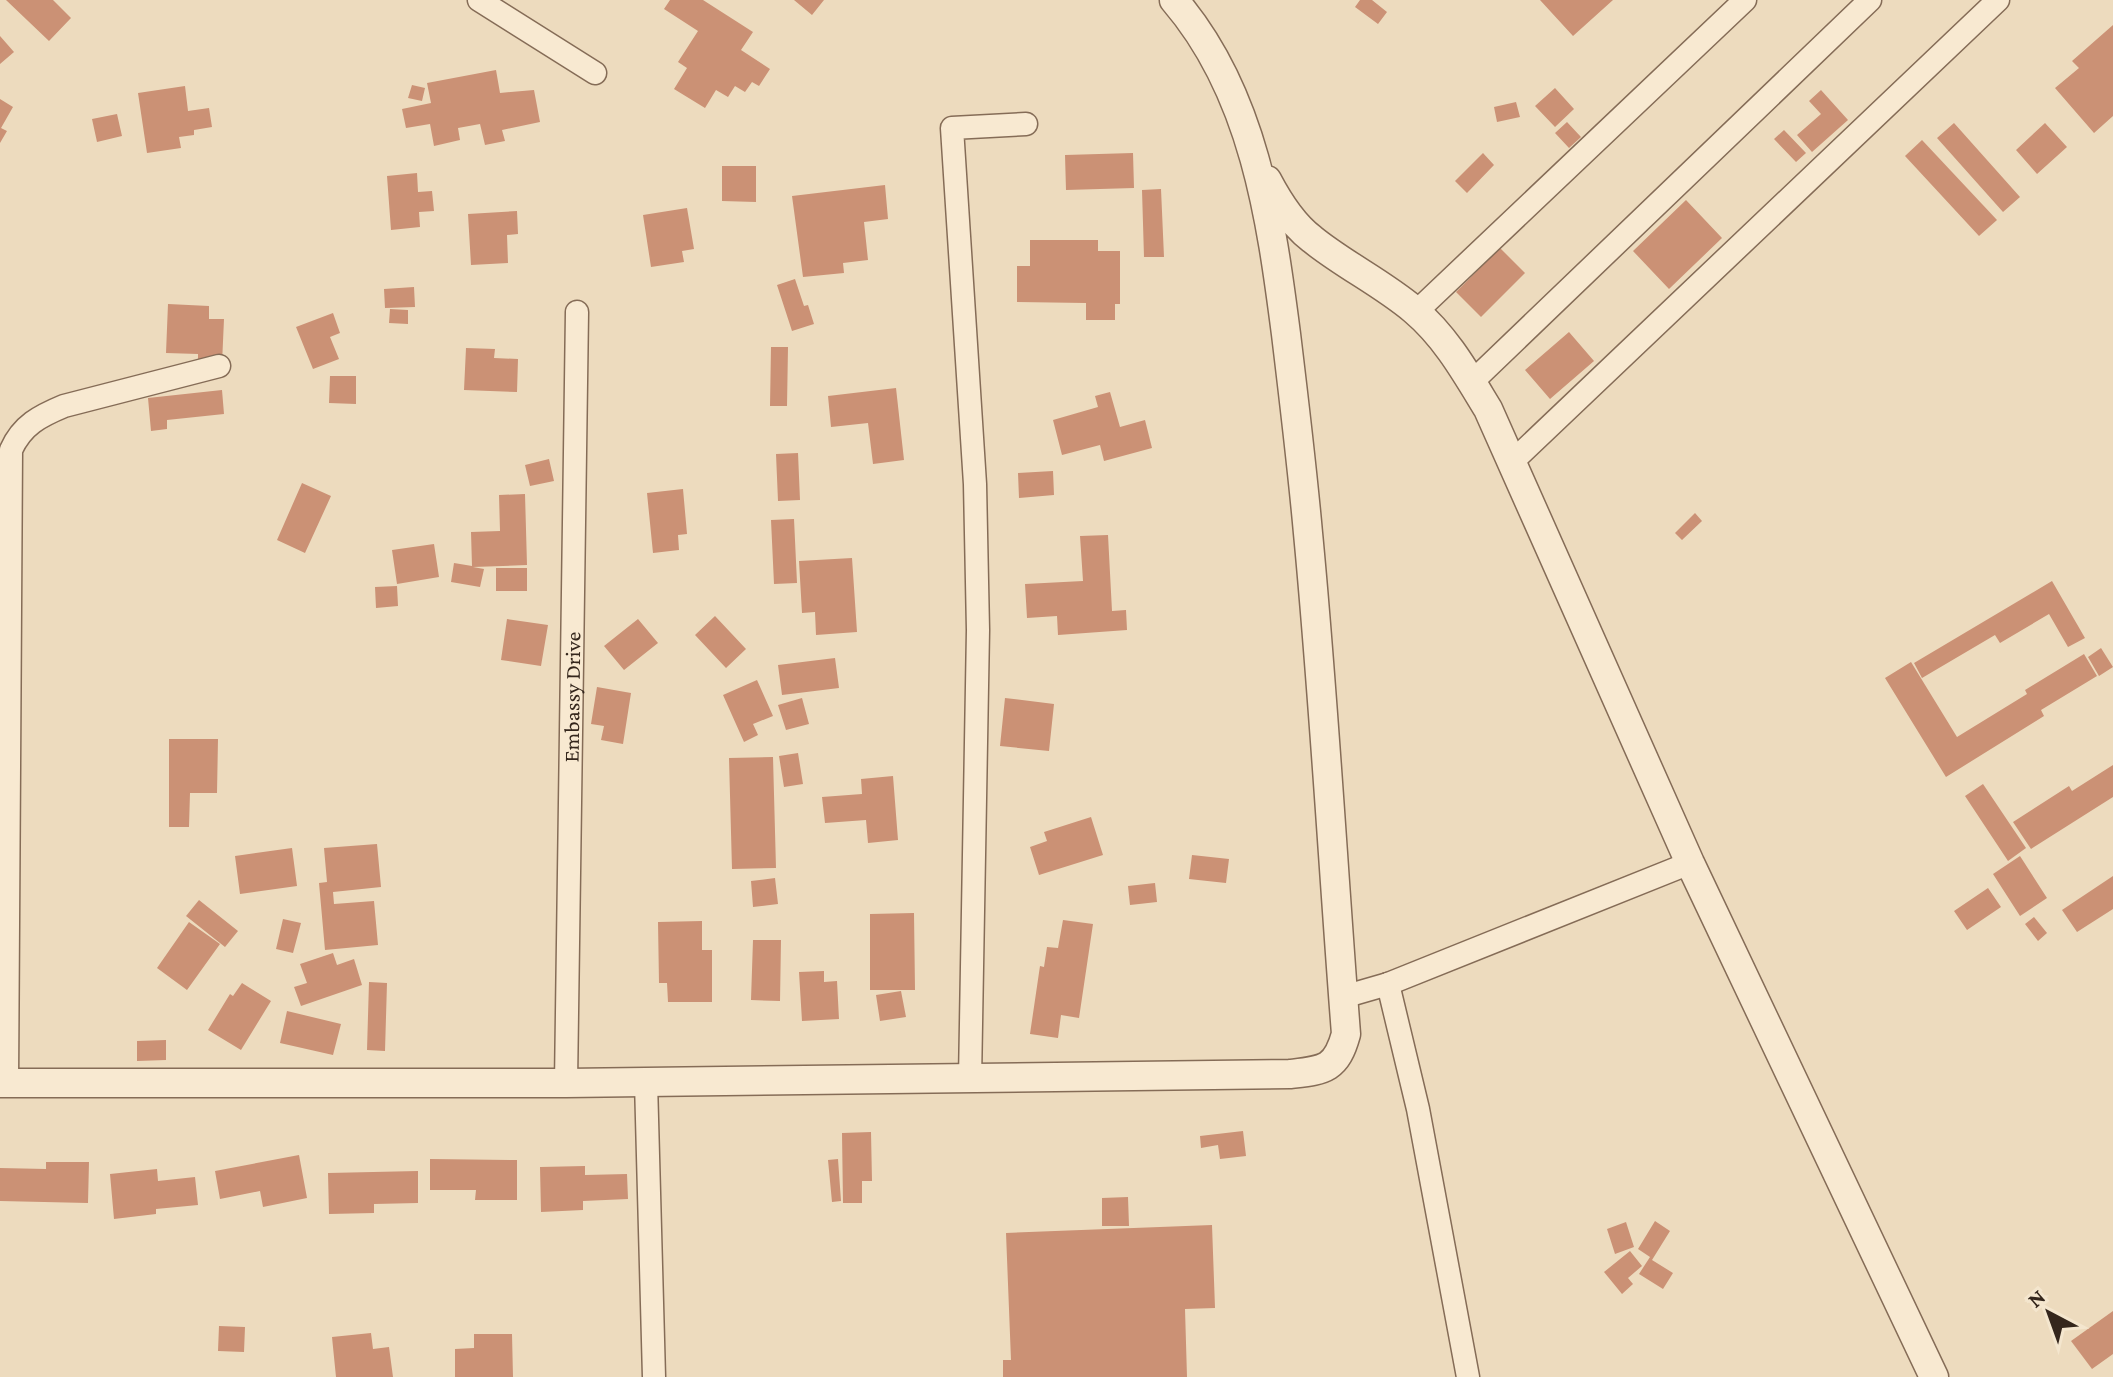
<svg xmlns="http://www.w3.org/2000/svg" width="2113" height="1377" viewBox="0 0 2113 1377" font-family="'Crimson Pro',serif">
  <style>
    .building { fill: #cb9175 }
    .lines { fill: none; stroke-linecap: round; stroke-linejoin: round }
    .minor-casing { stroke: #856c57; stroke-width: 25 }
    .tertiary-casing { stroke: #856c57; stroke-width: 31 }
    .minor { stroke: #f8e9d1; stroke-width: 22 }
    .tertiary { stroke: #f8e9d1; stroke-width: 28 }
    .labels { text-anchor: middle; stroke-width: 7; stroke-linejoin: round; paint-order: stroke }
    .street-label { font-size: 22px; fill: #34261c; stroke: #f4e6ce }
  </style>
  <rect width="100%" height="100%" fill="#eddbbe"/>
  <path class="building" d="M6 0H53L71 18 49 41Z
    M670 0H703L753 32 741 50 770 69 759 86 752 82 745 92 735 86 728 97 716 90 705 108 674 89 687 68 678 62 698 31 664 9Z
    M794 0H824L812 15Z
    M1360 0H1372L1387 12 1378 24 1355 7Z
    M1540 0H1613L1573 36Z
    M2113 25V116L2094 133 2055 88 2079 68 2072 61Z
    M0 36 14 52 0 64Z
    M496 70 500 93 534 90 540 122 502 130 505 141 485 145 480 124 458 128 460 140 434 146 430 124 406 128 402 109 431 103 427 83Z
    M412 85 425 88 422 101 408 98Z
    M185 86 188 111 209 108 212 127 194 130V135L179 137 181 148 147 153 138 93Z
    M1555 88 1574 109 1555 127 1535 106Z
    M1821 90 1848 120 1812 152 1797 135 1821 114 1809 101Z
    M0 99 13 107 1 128 7 131 0 143Z
    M1516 102 1520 117 1497 122 1494 107Z
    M117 114 122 136 97 142 92 119Z
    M1567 122 1581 137 1569 148 1555 133Z
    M1954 123 2020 197 2003 212 1937 138Z
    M2045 123 2067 147 2037 174 2016 150Z
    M1784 130 1806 153 1796 162 1774 139Z
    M1922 140 1997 220 1979 236 1905 156Z
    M1133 153 1134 188 1066 190 1065 155Z
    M1483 153 1494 165 1467 193 1455 181Z
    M722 166H756V202L722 201Z
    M417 173 418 192 432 191 434 211 419 212 420 227 391 230 387 176Z
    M885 185 888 219 864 222 868 260 843 263 844 273 803 277 792 196Z
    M1161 189 1164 257H1144L1142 190Z
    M1686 200 1722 238 1669 289 1633 251Z
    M687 208 694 249 682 251 684 262 651 267 643 215Z
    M517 211 518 234 507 235 508 263 471 265 468 214Z
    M1030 240H1098V251H1120V304H1115V320H1086V303L1017 302V266H1030Z
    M1500 248 1525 273 1481 317 1456 292Z
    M795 279 804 306 808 305 814 324 792 331 777 285Z
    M414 287 415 307 385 308 384 289Z
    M168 304 209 306V319H224L222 364 198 363V354L166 353Z
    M390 309 408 310V324L389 323Z
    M333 313 340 333 330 337 339 359 313 369 296 327Z
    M1569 332 1594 361 1550 399 1525 370Z
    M771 347H788L787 406H770Z
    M466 348 495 349 494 358 518 359 517 392 464 390Z
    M330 376H356V404L329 403Z
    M896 388 904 460 873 464 868 423 831 427 828 396Z
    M222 390 224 414 167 420V429L151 431 148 398Z
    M1110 392 1120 427 1145 420 1152 448 1104 461 1100 445 1062 455 1053 420 1098 407 1095 396Z
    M798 453 800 500 778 501 776 454Z
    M549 459 554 481 530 486 525 465Z
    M1053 471 1054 495 1019 498 1018 473Z
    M302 483 331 496 305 553 277 540Z
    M683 489 687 534 678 535 679 550 653 553 647 493Z
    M525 494 527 565 473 567 484 569 480 587 451 582 454 563 472 566 471 532 500 531 499 495Z
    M1695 513 1702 521 1682 540 1675 533Z
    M794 519 797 583 774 584 771 520Z
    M1108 535 1112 611 1126 610 1127 630 1058 635 1057 616 1027 618 1025 584 1083 581 1080 536Z
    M434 544 439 577 397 584 392 550Z
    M852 558 857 632 816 635 815 612 802 613 799 561Z
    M496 568H527V591H496Z
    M2052 581 2085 638 2068 647 2049 614 2000 643 1995 635 1922 678 1914 663Z
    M397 586 398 606 376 608 375 587Z
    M715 616 746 649 726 668 695 635Z
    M507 619 548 625 541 666 501 660Z
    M638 619 658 643 624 670 604 646Z
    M2101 648 2113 667 2099 676 2088 657Z
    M2084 654 2097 676 2041 710 2044 716 1946 777 1885 678 1911 662 1957 737 2027 694 2025 690Z
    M835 658 839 688 782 695 778 665Z
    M757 680 773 716 753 724 758 735 744 742 723 695Z
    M597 687 631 693 623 744 601 740 604 726 591 724Z
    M802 698 809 724 786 730 778 705Z
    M1005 698 1054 704 1049 751 1000 746Z
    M169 739H218L217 793H190L189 827H169Z
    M798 753 803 784 784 787 779 756Z
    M773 757 776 868 732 869 729 758Z
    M2113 765V797L2031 849 2013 822 2069 786 2072 791Z
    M893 776 898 840 868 843 866 820 825 823 822 797 862 794 861 779Z
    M1983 784 2026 848 2008 861 1965 796Z
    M1091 817 1103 855 1039 875 1030 847 1047 841 1044 832Z
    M377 844 381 887 333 892 334 904 374 901 378 945 325 950 319 883 327 882 324 848Z
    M292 848 297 886 240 894 235 856Z
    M1192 855 1229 859 1226 883 1189 879Z
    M2020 856 2047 898 2020 916 1993 874Z
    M2113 876V909L2077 932 2062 910Z
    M775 878 778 904 753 907 751 881Z
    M1155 883 1157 902 1130 905 1128 886Z
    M1988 888 2001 907 1967 930 1954 911Z
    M199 900 238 931 225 947 186 916Z
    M914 913 915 990H870V914Z
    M2034 917 2047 933 2038 941 2025 924Z
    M283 919 301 923 293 953 276 949Z
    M1063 920 1093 924 1079 1018 1061 1015 1058 1038 1030 1034 1040 966 1044 967 1047 947 1058 948Z
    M702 921V950H712V1002H668L667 983H659L658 922Z
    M189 922 220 944 187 990 157 968Z
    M753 940H781L780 1001 751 1000Z
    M333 953 337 965 354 959 362 985 301 1006 294 987 307 983 300 964Z
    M824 971V982L837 981 839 1019 802 1021 799 972Z
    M369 982 387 983 385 1051 367 1050Z
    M242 983 271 1001 241 1050 208 1030 230 994 233 996Z
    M901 991 906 1017 880 1021 876 995Z
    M287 1011 341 1024 333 1055 280 1043Z
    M166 1040V1060L137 1061V1041Z
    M1243 1131 1246 1156 1220 1159 1218 1145 1201 1148 1200 1136Z
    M871 1132 872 1181H862V1203H843L842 1133Z
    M299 1155 307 1198 263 1207 260 1191 220 1199 215 1171Z
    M430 1159 517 1160V1200H475L476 1190H430Z
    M838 1159 841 1201 832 1202 828 1160Z
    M46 1162H89L88 1203 0 1201V1168L46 1169Z
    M585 1166V1175L627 1174 628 1199 583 1201V1210L541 1212 540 1167Z
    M157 1169 158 1181 195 1177 198 1205 156 1209V1214L114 1219 110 1174Z
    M418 1171V1203L374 1204V1213L329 1214 328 1173Z
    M1128 1197 1129 1226H1102V1198Z
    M1655 1221 1670 1231 1652 1260 1673 1273 1663 1289 1639 1274 1650 1257 1638 1249Z
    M1626 1222 1634 1247 1615 1254 1607 1229Z
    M1212 1225 1215 1308 1185 1309 1187 1377H1003V1360H1011L1006 1233Z
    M1630 1251 1642 1266 1628 1278 1633 1284 1622 1294 1604 1272Z
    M2113 1311V1354L2092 1369 2071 1341Z
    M219 1326 245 1327 244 1352 218 1351Z
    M371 1333 373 1349 389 1347 393 1377H336L332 1337Z
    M474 1334H512L513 1377H455V1349L474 1348Z"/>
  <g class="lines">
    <g class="minor-casing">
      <g id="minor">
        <path d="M479 0 595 73"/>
        <path d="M1416 312 1745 0"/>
        <path d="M1472 382 1870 0"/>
        <path d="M1512 462 1998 0"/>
        <path d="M1388 984 1418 1109 1468 1377"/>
        <path d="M1343 997 1388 984 1690 863"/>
        <path d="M970 1080 978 630 975 484 952 128 1026 124"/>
        <path d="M646 1082 654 1377"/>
        <path d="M7 1083 11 450C22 425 40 416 64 406L219 366"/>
        <path id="s1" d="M566 1083 577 312"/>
      </g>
    </g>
    <g class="tertiary-casing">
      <path id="tertiary" d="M1267 180C1278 201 1292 224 1312 239 1344 265 1382 283 1414 310 1446 337 1466 373 1488 409L1690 863 1934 1377
        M0 1083H566L1290 1074C1324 1070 1336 1070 1346 1034 1333 867 1324 700 1308 533 1302 466 1294 400 1286 334 1271 218 1254 93 1174 0"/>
    </g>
    <use href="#minor" class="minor"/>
    <use href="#tertiary" class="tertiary"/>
  </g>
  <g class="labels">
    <g class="street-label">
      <text dy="8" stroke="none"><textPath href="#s1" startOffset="386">Embassy Drive</textPath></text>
    </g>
  </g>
  <g transform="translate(2049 1313) rotate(319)" stroke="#f4e6ce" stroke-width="6" paint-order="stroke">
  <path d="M0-6L14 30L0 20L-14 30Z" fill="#34261c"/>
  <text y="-12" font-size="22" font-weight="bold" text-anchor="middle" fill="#34261c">N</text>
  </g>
</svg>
